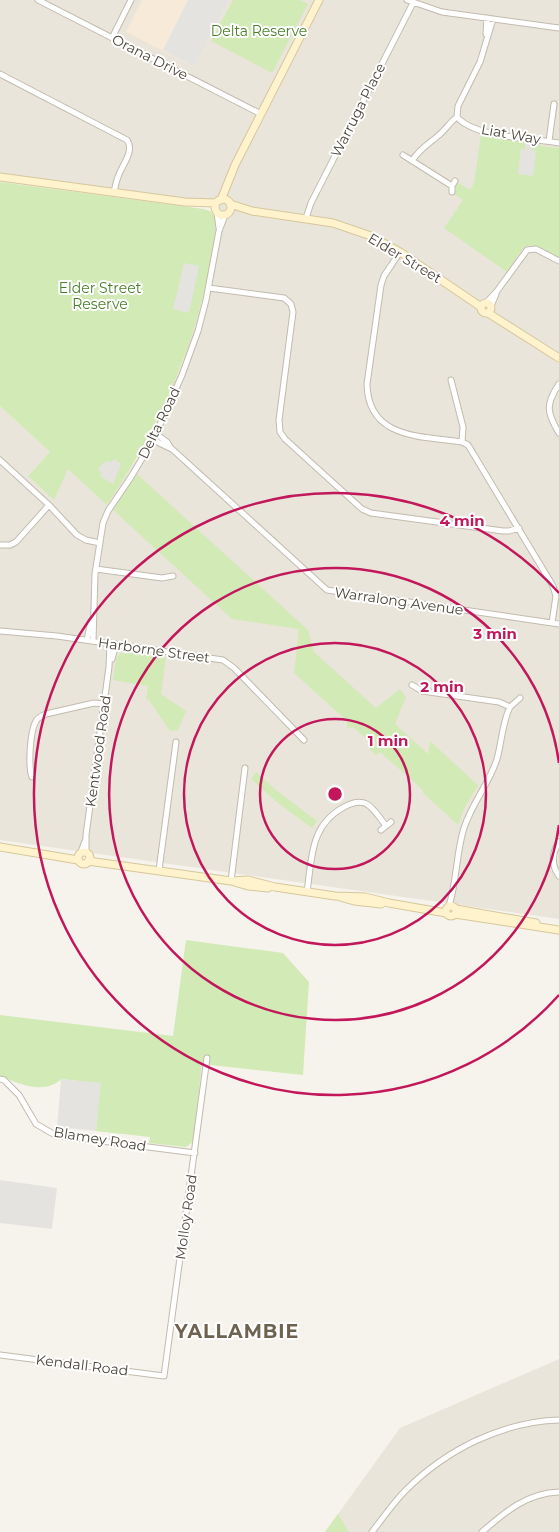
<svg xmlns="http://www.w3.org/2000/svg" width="559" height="1532" viewBox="0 0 559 1532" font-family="Montserrat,sans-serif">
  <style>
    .residential { fill: #eae5da }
    .commercial { fill: #f7ead8 }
    .green { fill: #d2eab5 }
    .parking { fill: #e5e3e0 }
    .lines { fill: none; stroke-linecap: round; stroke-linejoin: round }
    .street-casing { stroke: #c2bbae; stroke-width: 7 }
    .secondary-casing { stroke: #d6c79b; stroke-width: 9 }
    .street { stroke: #fff; stroke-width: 5 }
    .secondary { stroke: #fff3cd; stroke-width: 7 }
    .ring { fill: none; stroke: #c2185b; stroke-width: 2.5 }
    .labels { text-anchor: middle; stroke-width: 4; stroke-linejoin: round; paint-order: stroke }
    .park-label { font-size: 14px; fill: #4a7f2a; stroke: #fff }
    .street-label { font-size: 14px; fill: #4b4439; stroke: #fff }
    .district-label { font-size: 19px; font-weight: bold; letter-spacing: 1px; fill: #6e6250; stroke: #fff }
    .centre { fill: #c2185b; stroke: #fff; stroke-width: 2.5 }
    .ring-label { font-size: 15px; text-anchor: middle; font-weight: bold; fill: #c2185b; stroke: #fff; stroke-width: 4; stroke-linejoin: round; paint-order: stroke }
  </style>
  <rect width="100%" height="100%" fill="#f6f3ec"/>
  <path class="residential" d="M0 0H559V919L0 840V406L50 452 28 476 68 468 107 504 140 454 159 417 183 361 204 291 216 224 212 210V204L208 201 0 173Z
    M559 1359V1532H325L400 1428Z"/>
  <path class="commercial" d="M142 0H229L194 67 126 32Z"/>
  <path class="green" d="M233 0H300L308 4 272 73 211 41Z
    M481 134 538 143 541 146 559 148V257C525 241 529 238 507 272L444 228 463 200 454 194V188L457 182 470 190 474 183Z
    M0 182 204 209 210 211 215 218C217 234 211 252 209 267 193 354 156 432 107 505L68 469 54 500 28 476 50 452 0 406Z
    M137 474 308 630 314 652 376 708 400 689 406 697 395 724 428 754 430 741 478 785 464 809 458 825 423 793V790L380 752 376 755 367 747 370 742 353 727 347 728V721L294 673 299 629 232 619 113 510Z
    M121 652 166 657 161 694 186 711 178 730 170 731 149 700 146 699 148 686 113 680 116 659Z
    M256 772 276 790 317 821 312 828 278 803 251 779Z
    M186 940 283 953 309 982 303 1075 202 1064 193 1142 186 1147 149 1143 150 1137 96 1131 100 1084 62 1079C43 1095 20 1084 0 1076V1015L173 1036Z
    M338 1514 349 1532H325Z"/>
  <path class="parking" d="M188 0H229L194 67 163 50Z
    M525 141 534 143 531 150 536 151 533 176 518 174 521 149 525 150Z
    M184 263 199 266 189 313 173 309Z
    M115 459 121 464 113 484 100 476 102 473 98 470 102 464 107 461 111 462Z
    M61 1079 101 1083 96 1131 57 1127Z
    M0 1180 57 1188 52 1229 0 1223Z"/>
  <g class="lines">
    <g class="street-casing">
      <path id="street" d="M38 0 261 114
        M407 0 442 12 559 28
        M493 19 480 62 458 106 457 117C475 138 533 138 559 143
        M486 34 487 18
        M112 38 131 0
        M0 74 127 140C135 151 122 165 118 177 116 182 115 187 114 193
        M549 141 554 104
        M403 155 452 186
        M412 161C421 147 428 145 439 135 446 129 450 122 457 117
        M452 192V186L455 181
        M217 213 219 228
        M306 218 311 203 413 3
        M400 252 384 276 381 285 367 384C368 439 421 436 462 442L468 445 553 586 556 596 552 623
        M209 288 284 298 291 304 293 312 279 420 280 432 285 439 362 509 371 513 503 531H509L519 528
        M486 303 497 291 527 250 536 249 559 261
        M491 306 496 294
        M451 380 463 427 462 442
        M559 384C545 405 547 413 559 433
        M156 434 167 442 170 447
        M153 440 172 449 327 590 559 624
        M0 460 49 505 77 535 86 540 100 543
        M0 545H10L16 542 49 505
        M96 569 162 578 173 576
        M0 631 57 636 223 660 234 668 304 740
        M87 640 91 621
        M93 641 95 574 103 523 108 511 131 477 153 440 182 375 198 331 206 300 219 231 225 215
        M112 659 116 644
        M412 685 422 691 499 702 510 707C502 723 502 741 497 759 489 784 472 803 464 828 456 853 457 881 449 906
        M510 707 520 698
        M32 777C28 766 30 731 36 721 38 717 42 716 46 714L94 703 105 704
        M381 830 391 822
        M559 842C552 853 551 865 559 876
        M81 852 85 841
        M86 852V835L109 667 110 643
        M159 870 176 742
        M231 881 245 768
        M307 892C312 858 310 825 344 807 367 794 373 809 386 826
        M0 1079 4 1080 19 1095 36 1124 55 1135 195 1153
        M0 1355 164 1376 207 1058
        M372 1532C383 1518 393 1503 406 1490 446 1450 501 1422 559 1420
        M482 1532C505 1512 527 1493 559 1492"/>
    </g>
    <g class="secondary-casing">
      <path id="secondary" d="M0 177 185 202 216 203
        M215 207a8 8 0 1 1 16 0a8 8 0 1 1-16 0Z
        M221 200 235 165 319 0
        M230 204 252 211 333 223 371 236 400 252 481 307
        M481 308a5 5 0 1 1 10 0a5 5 0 1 1-10 0Z
        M488 313 559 358
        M0 847 78 860
        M78 858a6 6 0 1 1 12 0a6 6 0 1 1-12 0Z
        M88 861 231 881 248 886 268 888
        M231 881 248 880 275 887 335 896 365 897 389 903 446 913
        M340 897 354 901 381 904
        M446 911a5 5 0 1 1 10 0a5 5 0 1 1-10 0Z
        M456 909 536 923
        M455 914 559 930"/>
    </g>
    <use href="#street" class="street"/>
    <use href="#secondary" class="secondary"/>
  </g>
  <g class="ring">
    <circle cx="335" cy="794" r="75"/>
    <circle cx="335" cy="794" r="151"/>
    <path d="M559 825A226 226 0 1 1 559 763"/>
    <path d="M559 995A301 301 0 1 1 559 593"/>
  </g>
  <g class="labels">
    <g class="park-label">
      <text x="259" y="36">Delta Reserve</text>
      <text x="100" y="293">Elder Street<tspan x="100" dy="16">Reserve</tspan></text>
    </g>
    <g class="street-label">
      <text transform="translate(150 57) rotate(27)" y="5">Orana Drive</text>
      <text transform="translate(358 110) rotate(-63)" y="5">Warruga Place</text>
      <text transform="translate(511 134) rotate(10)" y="5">Liat Way</text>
      <text transform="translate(405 258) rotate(31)" y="5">Elder Street</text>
      <text transform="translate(159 423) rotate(-64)" y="5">Delta Road</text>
      <text transform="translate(399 601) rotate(8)" y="5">Warralong Avenue</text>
      <text transform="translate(154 650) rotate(8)" y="5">Harborne Street</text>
      <text transform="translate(98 751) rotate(-82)" y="5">Kentwood Road</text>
      <text transform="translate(100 1139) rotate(9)" y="5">Blamey Road</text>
      <text transform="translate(186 1217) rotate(-82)" y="5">Molloy Road</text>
      <text transform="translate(82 1365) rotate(7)" y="5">Kendall Road</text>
    </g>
    <g class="district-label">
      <text x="237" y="1338">YALLAMBIE</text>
    </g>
  </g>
  <circle cx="335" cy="794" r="8" class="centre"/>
  <g class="ring-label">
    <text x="462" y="526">4 min</text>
    <text x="495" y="639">3 min</text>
    <text x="442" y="692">2 min</text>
    <text x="388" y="746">1 min</text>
  </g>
</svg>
